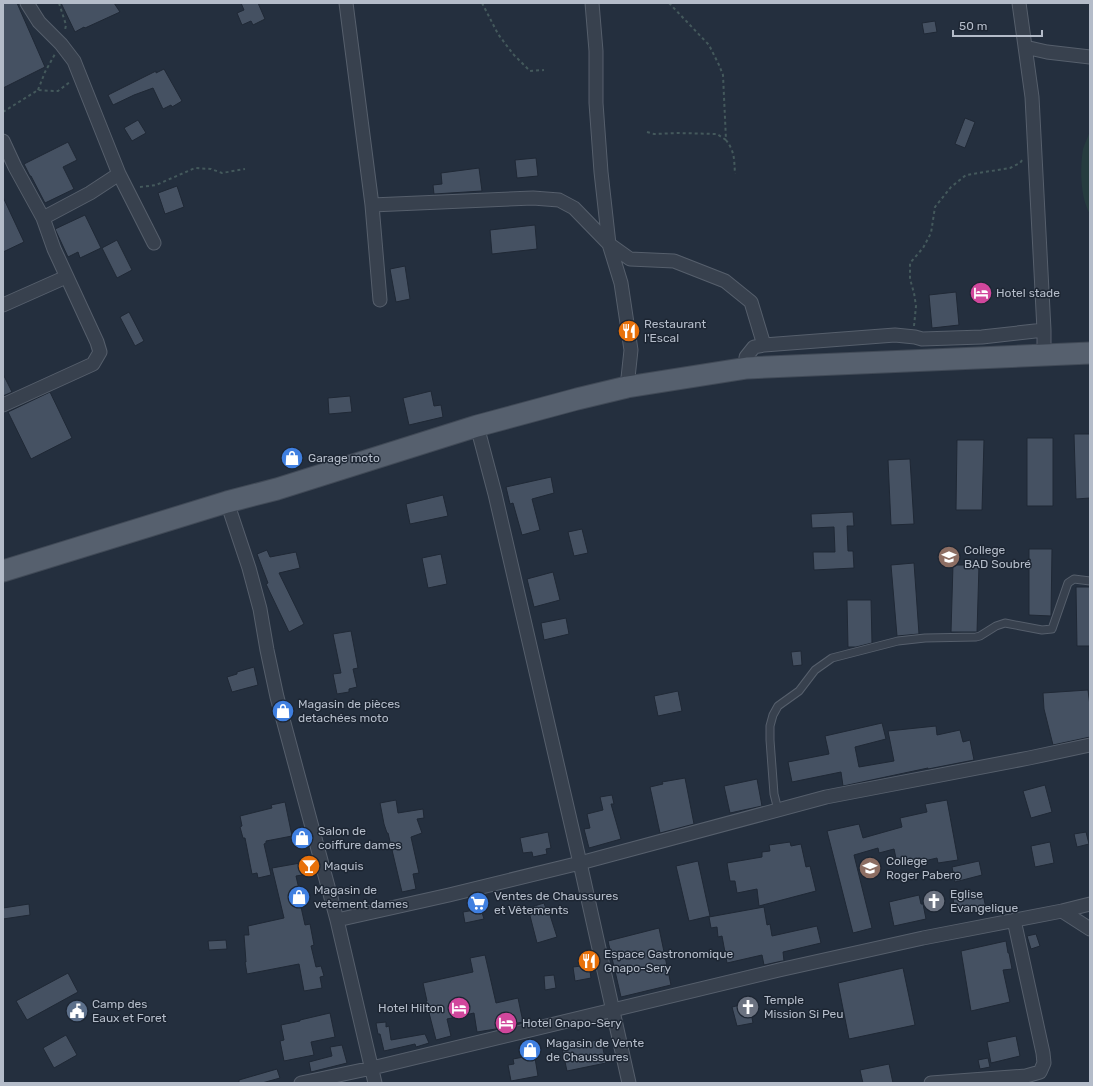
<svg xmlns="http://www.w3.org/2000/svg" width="1093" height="1086" viewBox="0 0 1093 1086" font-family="Rubik,sans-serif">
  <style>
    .green { fill: #263c3f }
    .building { fill: #455162; stroke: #1f2835 }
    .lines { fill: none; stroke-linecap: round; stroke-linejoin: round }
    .service-casing { stroke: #565f6c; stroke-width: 9 }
    .minor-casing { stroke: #565f6c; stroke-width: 15 }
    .primary-casing { stroke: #414a57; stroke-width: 23 }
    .path { stroke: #44595c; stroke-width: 2; stroke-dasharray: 3 3; stroke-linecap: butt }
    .service { stroke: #38414e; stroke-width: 7 }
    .minor { stroke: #38414e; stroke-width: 13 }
    .primary { stroke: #56606e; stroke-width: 21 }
    .labels { text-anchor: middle; stroke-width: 3; stroke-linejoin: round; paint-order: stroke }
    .poi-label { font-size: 12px; fill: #b4bcc9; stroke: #1d2633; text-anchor: start }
  </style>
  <rect width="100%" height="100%" fill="#242f3e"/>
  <path class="green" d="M1090 131V214C1080 197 1080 168 1083 149 1085 143 1088 137 1090 131Z"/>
  <path class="building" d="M3 3H17L45 67 3 88Z
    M61 3H114L120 12 85 28 84 27 75 32Z
    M241 3H258L265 19 253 25 251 21 242 25 237 13 244 10Z
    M935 21 937 32 924 34 922 23Z
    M164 69 182 101 172 107 171 105 163 109 153 88 134 95 113 105 108 95 156 71V73Z
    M965 118 975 122 965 148 955 144Z
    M138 120 146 133 132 141 124 128Z
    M68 142 77 160 63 167 74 189 45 203 31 176H30L24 164Z
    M536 158 538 176 517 178 515 160Z
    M479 168 482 191 434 194 433 185 442 184 441 173Z
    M177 186 184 207 165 214 158 193Z
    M3 197 24 242 3 252Z
    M85 215 101 248 80 258 78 252 68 257 55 229Z
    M535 225 537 249 492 254 490 230Z
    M117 240 132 270 117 278 102 248Z
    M405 266 410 299 396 302 390 269Z
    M956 292 959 325 932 328 929 295Z
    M129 312 144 341 135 346 120 317Z
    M3 374 12 392 3 396Z
    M431 391 434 406 441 405 443 417 409 425 403 398Z
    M50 392 72 438 31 459 8 412Z
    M350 396 352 412 329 414 328 398Z
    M1074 434H1090V498L1076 499Z
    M1027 438H1053V506H1027Z
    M957 440H984L982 510H956Z
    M910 459 914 524 891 525 888 460Z
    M551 477 554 493 532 499 540 530 522 535 513 503 510 504 506 487Z
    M443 495 448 516 410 524 406 504Z
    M853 512 854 526H847L848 551H853L854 568 814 570 813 552H835L834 527 812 528 811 514Z
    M582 529 588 553 574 556 568 532Z
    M1029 549H1052L1051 616 1029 615Z
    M267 550 270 557 296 552 300 568 279 573 304 624 289 632 266 584 268 583 257 554Z
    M441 554 447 584 428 588 422 558Z
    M914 563 919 634 897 636 891 565Z
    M953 565H979L977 632H951Z
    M553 572 560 600 534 607 527 579Z
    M1076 587H1090V646H1077Z
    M847 600H871L872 643 856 647H848Z
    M566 618 569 634 544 640 541 623Z
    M351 631 358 668 353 669 357 687 349 689V692L337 694 333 674 341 673 333 634Z
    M801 651 802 665 793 666 791 652Z
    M254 667 258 685 232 692 227 677 237 674V672Z
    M1088 690 1090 706V737L1053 745 1044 709 1043 693Z
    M678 691 682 711 658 716 654 696Z
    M882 723 886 739 855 747 859 767 894 761 888 731 936 726 937 735 960 730 963 742 970 740 974 760 928 769V768L843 786 841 772 792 782 788 762 829 754 825 736Z
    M685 778 694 824 660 833 650 787 663 784 662 782Z
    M757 779 762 806 730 813 724 786Z
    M1045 785 1052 812 1031 818 1023 791Z
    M612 795 614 804H611L621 839 589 848 584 829 590 828 587 814 603 810 600 797Z
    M396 800 398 813 423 809 424 818 417 819 422 833 411 837 419 873 413 874 416 889 402 892 388 833H387L384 824 380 803Z
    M947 800 958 860 938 863 937 858 911 864 910 860 897 863 894 849 879 853 878 848 854 855 872 928 853 933 827 831 859 824 863 838 902 827 900 818 927 812 925 804Z
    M285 802 292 836 266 841V843L264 844 271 875 258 878 257 873 252 874 245 838H243L240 827 242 826 240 816 272 808 271 805Z
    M548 832 551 848 546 849 547 854 533 857 532 852 523 853 520 838Z
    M1086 832 1089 844 1077 847 1074 834Z
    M790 842 791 846 801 844 806 867 810 866 816 891 759 906 757 889 737 893 735 881H730L727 863 762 857V852L770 851 769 845Z
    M1050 842 1054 863 1035 867 1031 846Z
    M698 861 710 916 689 921 676 866Z
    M979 861 982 875 955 882 952 867Z
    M306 862 308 874 296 876 303 907H301L305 925 310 924 314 945 311 946 316 967 321 966 324 976 320 977 322 988 304 991 299 964 247 974 245 962H246L244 935H249L248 926 284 918 272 868Z
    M983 894 986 909 956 914 953 899Z
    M919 895 921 904H923L926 919 894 926 889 902Z
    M544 903 546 909H548L557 937 537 943 528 908Z
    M29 904 30 915 3 919V908Z
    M764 907 767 925 770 924 772 936 817 926 821 943 783 952 784 961H782L764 965 762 955 727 963 722 936 718 937 717 927 711 928 709 917Z
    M481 909 484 919 465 923 463 912Z
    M659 928 671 985 621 997 608 941Z
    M1036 934 1040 946 1031 949 1027 936Z
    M226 940 227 949 209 950 208 941Z
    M1006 941 1008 953H1009L1012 969 1003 970 1010 1002 971 1011 961 951Z
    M485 955 496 1003 518 998 523 1022 501 1026 502 1028 477 1032 474 1013 447 1019 451 1036 436 1040 426 1001H427L423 983 473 972 470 958Z
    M589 965 591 978 575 981 573 967Z
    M903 968 915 1025 849 1039 838 983Z
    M68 973 78 992 27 1020 16 1001Z
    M554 975 556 988 545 990 544 976Z
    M749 1003 753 1023 737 1026 732 1007Z
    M330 1013 335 1037 311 1042 314 1055 284 1061 280 1041 284 1040 281 1025 300 1021V1020Z
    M386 1022V1027L389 1026 391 1040 425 1034 429 1043 416 1047 415 1044 384 1051 380 1034H378L376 1023Z
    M66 1035 77 1055 54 1068 43 1048Z
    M1016 1036 1020 1056 991 1063 987 1042Z
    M601 1039 606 1063 567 1071 562 1048Z
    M342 1045 347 1063 311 1072 309 1062 332 1056 330 1047Z
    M529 1056V1060L535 1058 538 1076 511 1081 508 1065 514 1064 513 1059Z
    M988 1058 990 1067 980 1069 978 1060Z
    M889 1064 893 1083H863L860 1070Z
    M277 1069 280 1078 262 1083H239V1080Z"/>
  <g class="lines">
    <g class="service-casing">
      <path id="service" d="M778 810 774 794 770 740V726L773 715 778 706 799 691 815 670 832 658 898 641 925 638 976 637 980 636 996 626 1005 623 1042 630 1052 629 1068 583 1074 579 1090 581"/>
    </g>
    <g class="minor-casing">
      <path id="minor" d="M346 3 372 205 380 300
        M592 3 596 51V103L601 172 609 244 621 283 631 350 627 387
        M1019 3 1032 97 1044 330V355
        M1025 47 1047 52 1090 57
        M3 141 15 167 43 218 90 193 119 174 74 61 61 44 39 22 27 3
        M119 174 154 243
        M372 205 533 198 559 200 574 208 609 244 630 259 674 261 725 281 751 302 764 345
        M3 305 66 277
        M747 368 746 357 754 347 764 345 895 335 915 337 922 339 982 337 1044 330
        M3 405 93 364 100 352 97 342 54 249 43 218
        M227 502 249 568 260 609 267 650 277 697 337 920 375 1083
        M1062 911 1090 929
        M337 920 449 895 580 863 495 494 477 426
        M301 1083 372 1068 779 970 923 938 1062 911 1090 904
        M629 1083 580 863 826 797 1029 758 1090 745
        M931 1083 1026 1076 1040 1072 1044 1063 1043 1053 1014 920"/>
    </g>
    <g class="primary-casing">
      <path id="primary" d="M3 571 227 502 277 489 477 426 577 399 627 387 747 368 1090 353"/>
    </g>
    <path class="path" d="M59 3 66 25 65 30
      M482 3 498 34 513 54 530 71 544 70
      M669 3 709 45 719 65 723 75 726 140C735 152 734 159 735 174
      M38 90 45 72 55 54
      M3 112 38 90 53 91H58L70 82
      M647 132 654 134 677 133 717 134 726 140
      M140 187 156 185 195 168 211 169 222 173 245 169
      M914 326 916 306 914 293 910 279V263L923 248 931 233 935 207 951 187 966 175 1010 168 1020 163 1023 159"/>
    <use href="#service" class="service"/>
    <use href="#minor" class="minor"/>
    <use href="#primary" class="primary"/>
  </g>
  <defs>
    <g id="hotel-disc" transform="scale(1.15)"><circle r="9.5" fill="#d1479c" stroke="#1d2633"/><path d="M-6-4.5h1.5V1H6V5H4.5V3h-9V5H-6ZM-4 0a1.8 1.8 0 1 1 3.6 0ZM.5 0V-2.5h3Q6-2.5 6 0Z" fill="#fff"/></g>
    <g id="restaurant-disc" transform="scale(1.15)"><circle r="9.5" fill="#e8710a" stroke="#1d2633"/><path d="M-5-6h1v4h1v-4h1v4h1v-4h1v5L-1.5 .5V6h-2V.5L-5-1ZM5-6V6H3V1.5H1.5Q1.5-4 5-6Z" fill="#fff"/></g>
    <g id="shop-disc" transform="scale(1.15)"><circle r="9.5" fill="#3f7fe0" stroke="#1d2633"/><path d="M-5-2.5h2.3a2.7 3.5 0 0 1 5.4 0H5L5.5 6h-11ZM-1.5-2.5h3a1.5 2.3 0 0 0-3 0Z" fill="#fff"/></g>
    <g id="school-disc" transform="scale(1.15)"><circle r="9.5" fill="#8d6e63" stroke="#1d2633"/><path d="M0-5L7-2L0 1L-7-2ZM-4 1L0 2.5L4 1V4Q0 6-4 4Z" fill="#fff"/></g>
    <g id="bar-disc" transform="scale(1.15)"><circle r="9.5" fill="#e8710a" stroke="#1d2633"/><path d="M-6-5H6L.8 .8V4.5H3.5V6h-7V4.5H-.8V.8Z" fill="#fff"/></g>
    <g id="church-disc" transform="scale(1.15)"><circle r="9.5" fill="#6b7280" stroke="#1d2633"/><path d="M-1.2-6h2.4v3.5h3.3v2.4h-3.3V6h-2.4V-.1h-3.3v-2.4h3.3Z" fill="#fff"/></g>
    <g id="supermarket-disc" transform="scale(1.15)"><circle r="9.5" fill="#3f7fe0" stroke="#1d2633"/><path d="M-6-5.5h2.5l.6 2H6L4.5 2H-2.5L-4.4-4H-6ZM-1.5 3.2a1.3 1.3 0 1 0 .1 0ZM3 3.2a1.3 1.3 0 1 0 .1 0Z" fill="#fff"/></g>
    <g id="civic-disc" transform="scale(1.15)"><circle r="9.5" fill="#5c6f8a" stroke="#1d2633"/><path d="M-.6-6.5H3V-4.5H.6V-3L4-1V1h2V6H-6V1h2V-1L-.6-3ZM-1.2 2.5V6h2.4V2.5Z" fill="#fff"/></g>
  </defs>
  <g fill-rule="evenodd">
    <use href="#hotel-disc" x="981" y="293"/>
    <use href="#restaurant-disc" x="629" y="331"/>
    <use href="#shop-disc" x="292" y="458"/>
    <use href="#school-disc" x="949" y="557"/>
    <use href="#shop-disc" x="283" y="711"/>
    <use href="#shop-disc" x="302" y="838"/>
    <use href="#bar-disc" x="309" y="866"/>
    <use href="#school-disc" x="870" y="868"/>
    <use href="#shop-disc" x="299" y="897"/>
    <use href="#church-disc" x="934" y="901"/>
    <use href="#supermarket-disc" x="478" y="903"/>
    <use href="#restaurant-disc" x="589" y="961"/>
    <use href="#church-disc" x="748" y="1007"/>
    <use href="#hotel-disc" x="459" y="1008"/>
    <use href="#civic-disc" x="77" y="1011"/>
    <use href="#hotel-disc" x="506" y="1023"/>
    <use href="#shop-disc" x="530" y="1050"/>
  </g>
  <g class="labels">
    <g class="poi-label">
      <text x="996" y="297">Hotel stade</text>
      <text x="644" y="328">Restaurant<tspan x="644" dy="14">l'Escal</tspan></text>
      <text x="308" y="462">Garage moto</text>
      <text x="964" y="554">College<tspan x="964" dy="14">BAD Soubré</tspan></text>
      <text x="298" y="708">Magasin de pièces<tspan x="298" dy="14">detachées moto</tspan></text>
      <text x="318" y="835">Salon de<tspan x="318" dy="14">coiffure dames</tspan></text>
      <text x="886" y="865">College<tspan x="886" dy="14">Roger Pabero</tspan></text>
      <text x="324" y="870">Maquis</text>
      <text x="314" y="894">Magasin de<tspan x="314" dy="14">vetement dames</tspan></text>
      <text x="950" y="898">Eglise<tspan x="950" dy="14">Evangelique</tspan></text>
      <text x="494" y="900">Ventes de Chaussures<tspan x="494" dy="14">et Vêtements</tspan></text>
      <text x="604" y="958">Espace Gastronomique<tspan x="604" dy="14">Gnapo-Sery</tspan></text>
      <text x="764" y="1004">Temple<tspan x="764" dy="14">Mission Si Peu</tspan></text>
      <text x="92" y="1008">Camp des<tspan x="92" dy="14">Eaux et Foret</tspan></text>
      <text x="444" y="1012" text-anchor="end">Hotel Hilton</text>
      <text x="522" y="1027">Hotel Gnapo-Sery</text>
      <text x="546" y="1047">Magasin de Vente<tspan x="546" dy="14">de Chaussures</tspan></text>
    </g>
  </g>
  <rect width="1093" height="1086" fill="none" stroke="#b4bcc9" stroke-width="8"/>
  <path d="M953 30v6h89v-6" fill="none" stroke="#b4bcc9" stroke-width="2"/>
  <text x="959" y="30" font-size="12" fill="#b4bcc9" stroke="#1d2633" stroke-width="3" paint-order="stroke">50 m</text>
</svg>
